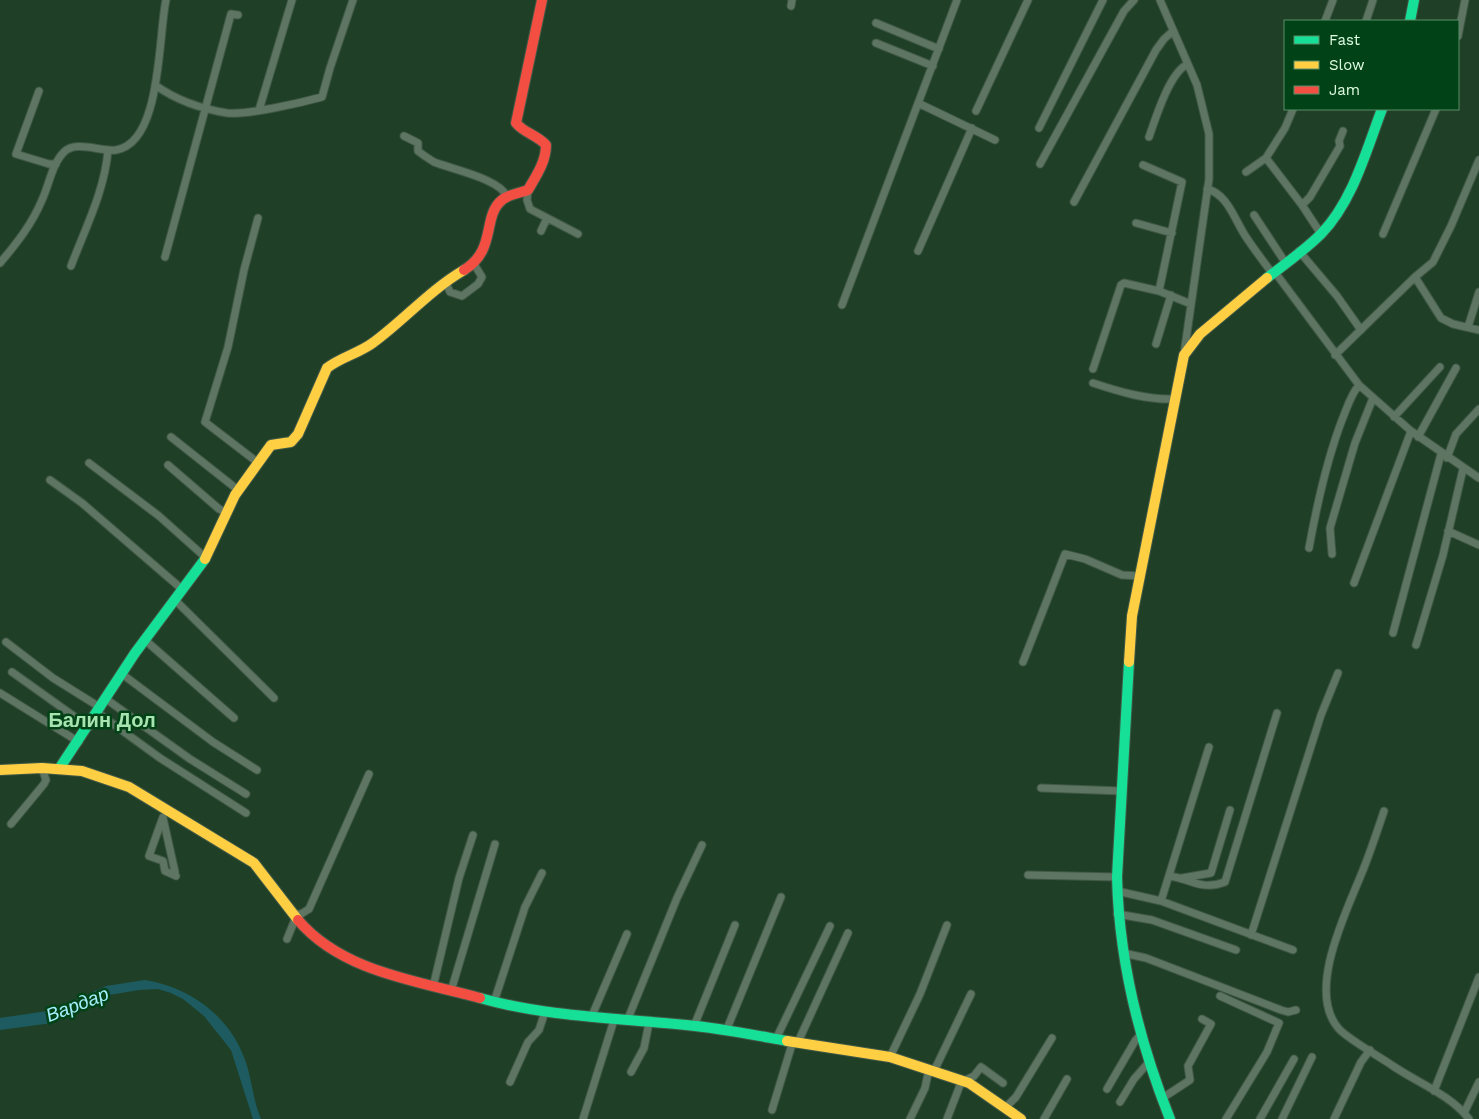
<svg xmlns="http://www.w3.org/2000/svg" width="1479" height="1119" viewBox="0 0 1479 1119" font-family="'Work Sans',sans-serif">
  <style>
    .water { fill: #1d5b61 }
    .lines { fill: none; stroke-linecap: round; stroke-linejoin: round }
    .street-casing { stroke: #405846; stroke-width: 9 }
    .fast-casing { stroke: #405846; stroke-width: 12 }
    .slow-casing { stroke: #405846; stroke-width: 12 }
    .jam-casing { stroke: #405846; stroke-width: 12 }
    .street { stroke: #5d7562; stroke-width: 7 }
    .fast { stroke: #16e098; stroke-width: 10 }
    .slow { stroke: #ffcf43; stroke-width: 10 }
    .jam { stroke: #f24e42; stroke-width: 10 }
    .labels { text-anchor: middle; stroke-width: 5; stroke-linejoin: round; paint-order: stroke }
    .water-label { font-size: 19px; font-style: italic; fill: #a3f0fc; stroke: #024217 }
    .quarter-label { font-size: 20px; font-weight: bold; fill: #a8e4b0; stroke: #024217 }
  </style>
  <rect width="100%" height="100%" fill="#1f4027"/>
  <path class="water" d="M145 980C189 987 230 1016 245 1060 252 1079 253 1101 261 1119H253L231 1050 204 1016 183 999 171 993 158 989 139 990 109 995 52 1023 0 1030V1018L54 1010 106 986Z"/>
  <g class="lines">
    <g class="street-casing">
      <path id="street" d="M1160 0 1197 85 1209 134V179L1184 354
        M791 6 792 0
        M1325 21 1333 0
        M1366 21 1373 0
        M876 23 939 49
        M1458 36 1465 0
        M876 43 933 66
        M155 85C176 100 202 109 227 113 248 115 300 103 322 97L330 68 353 0
        M39 91 16 154 49 164H56
        M918 103 995 140
        M259 110 292 0
        M976 111 1028 0
        M1039 128 1103 0
        M404 136 418 143V151C423 155 429 159 434 162 451 169 501 179 507 197
        M1149 137C1156 117 1169 75 1186 65
        M1266 158 1302 205 1321 234
        M1040 164 1124 11 1134 0
        M1143 165 1182 182 1159 291
        M1246 172 1266 158 1285 128 1293 109
        M1207 189C1228 194 1235 221 1246 237 1254 249 1263 261 1272 273
        M528 190 527 200 530 209 578 234
        M1074 202 1156 50 1164 39 1173 31
        M1302 205 1310 197 1340 146 1339 141 1343 131
        M1254 215 1285 262
        M1136 223 1172 233
        M541 231 547 218
        M1383 234 1436 109
        M918 251 972 128
        M1299 251 1337 296 1361 330
        M165 257 231 14 238 15
        M0 263C17 243 32 224 42 200 49 185 52 164 64 152 76 140 101 152 116 150 162 143 158 36 166 0
        M71 266C85 229 105 190 108 150
        M1274 271 1359 385 1411 431 1479 478
        M1415 277 1441 318 1453 324 1479 330
        M445 281 450 292 462 296 478 284 482 277 474 264
        M842 305 957 0
        M1468 327 1479 292
        M1156 344 1171 295
        M1335 355 1415 277 1433 262 1451 226 1479 160
        M1093 369 1121 285 1124 283 1159 291 1191 304
        M1093 383C1120 392 1147 400 1175 399
        M1394 417 1440 367
        M171 437 238 490
        M1418 437 1456 368
        M1447 458 1456 434 1479 409
        M257 462 205 422 228 347 244 270 258 218
        M89 463 159 516 206 558
        M168 465 219 509 226 512
        M50 480 82 503 183 590
        M1448 531 1479 545
        M1309 548C1317 504 1326 462 1342 420 1347 408 1351 394 1359 385
        M1332 554 1330 528 1355 443 1373 398
        M1354 583 1411 431
        M175 600 274 698
        M1393 633 1441 454
        M145 640 234 718
        M6 642 53 678 101 708
        M1416 645 1443 555 1463 469
        M1023 662 1065 554 1085 559 1122 575 1139 576
        M12 672 89 727
        M122 674 213 742 257 770
        M0 693 79 742
        M106 699 190 759 246 794
        M98 713 160 758 246 813
        M1041 788 1122 791
        M1384 811C1378 829 1372 847 1365 865 1350 905 1304 990 1339 1029 1348 1039 1380 1057 1393 1066 1418 1083 1451 1095 1469 1119
        M163 817 149 856 163 861 165 871 176 876
        M163 818 175 872
        M11 824 44 784 46 780 42 768
        M1028 875 1117 877
        M1169 876C1192 879 1201 891 1225 882L1277 713
        M1182 878 1211 873 1230 810
        M1117 891 1161 901 1293 950
        M1161 901 1209 747
        M293 914H301L309 909 369 774
        M1117 914 1152 920 1236 950
        M1251 935 1321 715 1338 673
        M287 939 296 917
        M1123 953 1146 958 1281 1010 1288 1012 1296 1010
        M433 987 459 878 473 835
        M451 991 495 844
        M1220 996 1279 1023 1267 1052 1226 1119
        M494 1002 525 907 542 873
        M591 1018 627 934
        M627 1021 677 898 702 845
        M694 1026 735 925
        M726 1031 781 897
        M776 1039 830 926
        M798 1042 848 933
        M890 1057 920 994 947 925
        M934 1071 971 994
        M631 1072 644 1048 649 1023
        M964 1081 974 1076 981 1067 1003 1083
        M510 1082 528 1042 539 1030 545 1012
        M1107 1089 1135 1041 1141 1034
        M1434 1091 1479 977
        M1161 1099 1190 1080 1188 1066 1211 1024 1202 1019
        M1120 1102 1134 1079 1149 1062
        M1005 1108 1016 1097 1052 1038
        M772 1110 793 1041
        M1465 1111 1479 1082
        M583 1119 614 1020
        M910 1119 925 1088 929 1069
        M947 1119 962 1080
        M1044 1119 1067 1079
        M1260 1119 1294 1059
        M1282 1119 1312 1057
        M1334 1119 1361 1062 1370 1050"/>
    </g>
    <g class="fast-casing">
      <path id="fast" d="M1410 21 1414 0
        M1267 278C1285 264 1305 250 1321 234 1353 201 1366 151 1382 109
        M1129 662 1117 877C1119 961 1139 1041 1170 1119
        M59 769 135 653 205 559
        M480 998C547 1017 617 1018 686 1025 720 1028 754 1035 787 1041"/>
    </g>
    <g class="slow-casing">
      <path id="slow" d="M205 559 235 495 271 445 291 442 298 434 327 368C341 357 360 353 374 342 405 319 430 290 464 270
        M1129 662 1132 616 1184 355 1200 334 1267 278
        M0 770 42 768 82 771 129 787 254 863 298 920
        M787 1041 890 1057 969 1083 1021 1119"/>
    </g>
    <g class="jam-casing">
      <path id="jam" d="M464 270C497 250 482 216 502 200 509 194 520 193 528 190 536 176 546 162 546 145 537 135 524 133 516 123L542 0
        M298 920C342 972 418 981 480 998"/>
    </g>
    <use href="#street" class="street"/>
    <use href="#fast" class="fast"/>
    <use href="#slow" class="slow"/>
    <use href="#jam" class="jam"/>
  </g>
  <g class="labels">
    <g class="water-label">
      <text transform="translate(77 1004) rotate(-21)" y="7">Вардар</text>
    </g>
    <g class="quarter-label">
      <text x="102" y="727">Балин Дол</text>
    </g>
  </g>
  <rect x="1284" y="20" width="175" height="90" fill="#024217" stroke="#5b8d69"/>
  <rect x="1294" y="36" width="25" height="8" fill="#16e098" stroke="#5b8d69"/>
  <text x="1329" y="45" font-size="15" fill="#e0fee4">Fast</text>
  <rect x="1294" y="61" width="25" height="8" fill="#ffcf43" stroke="#5b8d69"/>
  <text x="1329" y="70" font-size="15" fill="#e0fee4">Slow</text>
  <rect x="1294" y="86" width="25" height="8" fill="#f24e42" stroke="#5b8d69"/>
  <text x="1329" y="95" font-size="15" fill="#e0fee4">Jam</text>
</svg>
